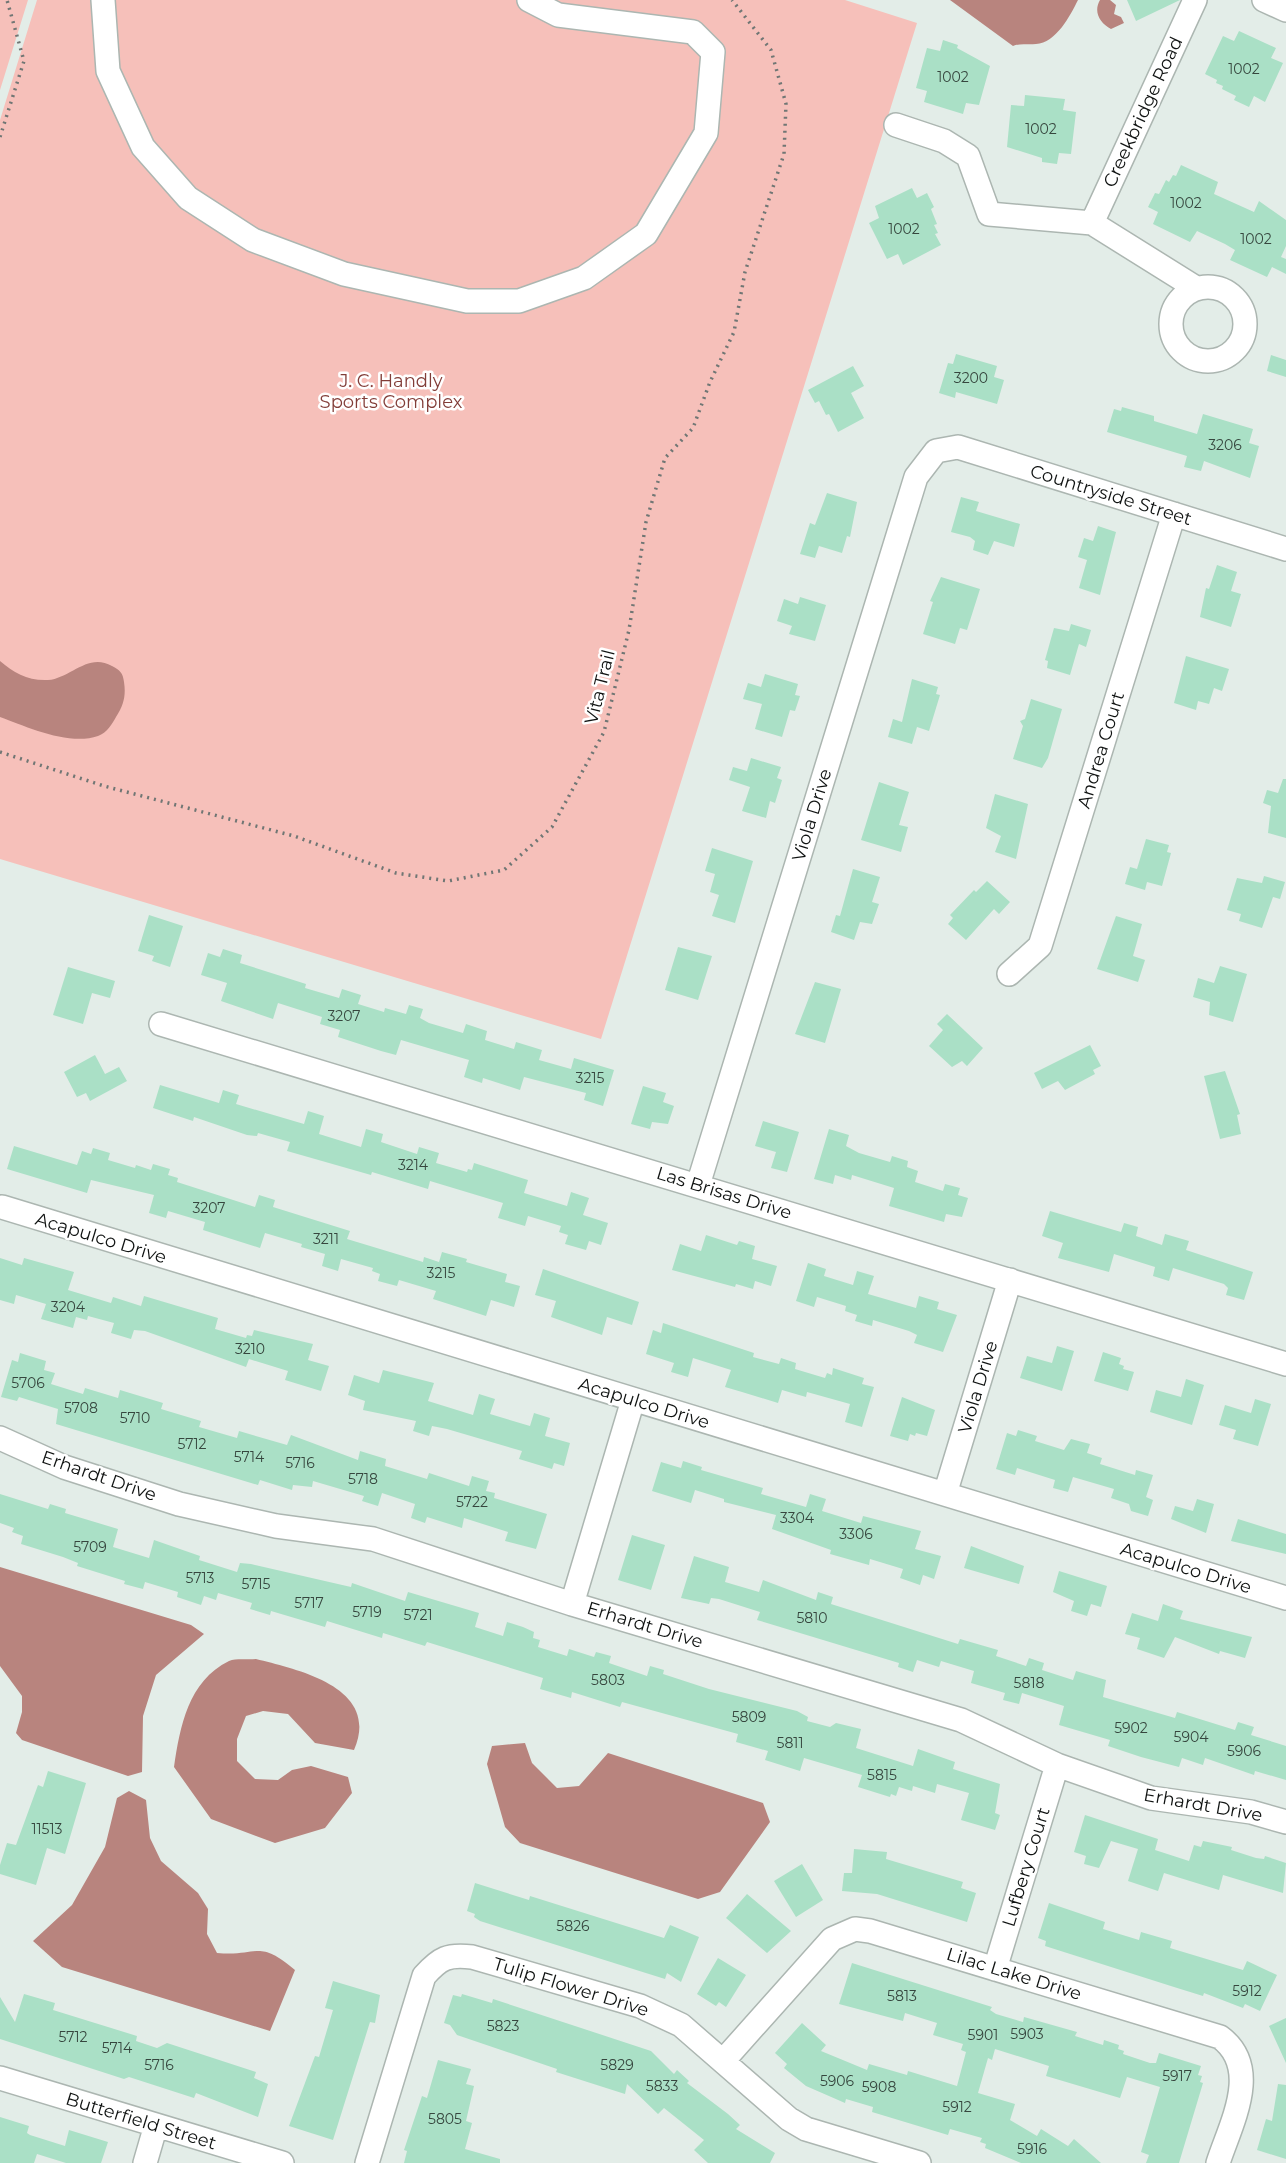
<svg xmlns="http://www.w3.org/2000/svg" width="1286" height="2163" viewBox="0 0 1286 2163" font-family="Montserrat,sans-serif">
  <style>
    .green { fill: #f6c0ba }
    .water { fill: #b8847e }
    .building { fill: #aae0c6 }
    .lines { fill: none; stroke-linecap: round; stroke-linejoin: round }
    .minor-casing { stroke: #acb6b1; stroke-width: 26 }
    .path { stroke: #707674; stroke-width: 3.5; stroke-dasharray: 2 5; stroke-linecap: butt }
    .minor { stroke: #fff; stroke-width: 23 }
    .labels { text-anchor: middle; stroke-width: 5; stroke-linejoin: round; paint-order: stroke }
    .number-label { font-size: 14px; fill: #36463e }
    .street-label { font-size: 18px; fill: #0f1211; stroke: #fff }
    .park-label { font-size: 18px; fill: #823d38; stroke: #fff }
  </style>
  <rect width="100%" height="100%" fill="#e3ede8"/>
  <path class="green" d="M0 0H28L0 90Z
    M37 0H845L917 23 601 1039 0 859V120Z"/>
  <path class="water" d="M950 0H1078C1070 16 1056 43 1036 44 1027 45 1020 43 1013 46Z
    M1100 0H1110L1116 5 1114 14 1121 17 1124 23 1111 29C1100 23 1093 12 1100 0Z
    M0 661C14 673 28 681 48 680 71 678 88 652 112 666 120 670 123 673 124 682 126 695 124 705 116 717 112 724 107 733 98 736 69 746 27 727 0 717Z
    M0 1567 191 1625 204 1634 156 1675 143 1716 142 1772 128 1776 22 1740 16 1733 22 1712V1696L0 1666Z
    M256 1659C300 1670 381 1688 354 1750L315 1743 288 1714 263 1711 246 1716 237 1739V1761L255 1779 278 1780 292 1770 311 1766 348 1777 352 1793 325 1828 275 1843 211 1819 174 1767C180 1727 188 1681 229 1661 236 1658 248 1660 256 1659Z
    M525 1743 532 1763 557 1788 579 1786 608 1753 763 1803 770 1822 720 1892 698 1899 520 1843 505 1827 487 1764 492 1746Z
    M129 1791 146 1800 150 1838 161 1861 198 1893 208 1909 207 1934 217 1953C259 1957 257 1938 295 1970L270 2031 62 1967 33 1941 72 1905 105 1847 117 1798Z"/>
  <path class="building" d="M1127 0H1180L1136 21Z
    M1239 31 1276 48 1271 58 1283 63 1265 102 1254 96 1249 107 1234 100 1236 96 1222 89 1223 86 1216 83 1217 80 1205 74 1223 36 1234 41Z
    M943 40 958 45 957 48 990 66 979 105 966 103 963 114 924 102 927 91 916 88 927 48 940 51Z
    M1025 95 1065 99 1063 110 1076 112 1071 154 1059 153 1057 164 1042 162V158L1007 147 1011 105 1024 106Z
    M1181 165 1218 182 1214 194 1254 212 1259 201 1286 220V246L1281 257 1286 259V274L1272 267 1267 277 1230 260 1235 250 1225 244 1197 231 1190 242 1153 224 1158 212 1148 207 1155 193 1159 194 1166 180 1169 182 1173 175 1176 176Z
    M912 188 917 198 927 193 934 207 931 209 937 224 934 225 938 233 935 234 941 245 903 265 898 254 887 259 869 223 879 218 875 206Z
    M956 354 997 366 994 377 1004 380 997 404 956 392 955 398 939 393 948 363 953 364Z
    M1271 355 1286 360V377L1267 371Z
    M853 366 864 386 851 393 864 418 838 432 829 414 826 415 819 401 815 403 808 390Z
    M1122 407 1154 416V421L1197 434 1203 414 1253 429 1249 443 1259 446 1250 478 1204 461 1201 471 1184 467 1187 456 1107 432 1114 409 1121 411Z
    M827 493 857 502 850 537 847 536 842 553 819 546 815 558 800 554 810 523 815 525Z
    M961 497 979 502 976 511 1020 524 1014 547 994 541 988 555 973 550 975 541 970 537 951 532Z
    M1098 526 1116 532 1100 595 1079 588 1087 560 1078 557 1084 538 1093 541Z
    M1217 565 1237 572 1231 591 1241 594 1231 627 1200 617 1206 588 1209 589Z
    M941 577 980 589 967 630 960 628 955 644 923 634 933 602 930 601Z
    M800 597 826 605 815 641 789 634 792 626 777 621 784 599 798 604Z
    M1071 624 1091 630 1086 647 1079 644 1070 675 1047 668 1048 661 1045 660 1054 628 1069 631Z
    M1186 656 1229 669 1222 691 1214 688 1209 704 1198 701 1196 710 1174 703Z
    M765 674 798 684 795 695 800 696 795 711 790 710 782 737 755 729 762 704 743 699 748 683 761 687Z
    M912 679 938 687 936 694 940 695 929 731 917 727 912 744 888 737 893 719 902 722Z
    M1031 699 1062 709 1048 758 1042 768 1013 759 1023 726 1020 721 1025 719Z
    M751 758 781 767 777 778 782 780 775 803 770 801 766 818 742 811 750 787 729 780 733 767 747 771Z
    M1283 779H1286V838L1268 833 1271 806 1263 803 1267 790 1278 793Z
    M879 782 909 792 899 825 908 827 901 852 861 840Z
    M995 794 1028 804 1016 859 995 852 1001 836 986 828Z
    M1146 839 1169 845 1167 852 1171 853 1162 886 1147 882 1145 890 1125 884 1130 867 1137 869Z
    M712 848 753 861 735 923 712 916 719 895 710 892 715 874 705 871Z
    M853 869 880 877 872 902 879 904 872 924 860 922 854 940 831 932 836 915 840 916Z
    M1264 876 1285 882 1280 899 1273 897 1262 928 1239 921 1241 914 1227 910 1237 878 1262 883Z
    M987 881 1010 902 999 914 994 909 966 940 948 924 953 918 950 915 974 890 976 892Z
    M149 915 183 926 170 967 152 961 154 956 138 951Z
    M1116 916 1142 924 1133 956 1145 960 1138 982 1097 969Z
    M678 947 712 956 698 1000 665 990Z
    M223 949 242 955 240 963 306 984 305 988 339 998 342 989 361 995 358 1004 384 1012 385 1008 406 1014 409 1005 423 1009 420 1018 429 1023 463 1033 466 1024 487 1031 485 1040 514 1049 516 1042 542 1050 539 1060 571 1069 574 1058 614 1070 603 1106 584 1100 586 1093 524 1077 520 1090 483 1078 482 1083 464 1077 469 1060 401 1040 396 1055 381 1051 338 1037 340 1030 320 1024 322 1017 278 1003 273 1019 221 1001 227 983 201 975 208 953 220 957Z
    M1220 966 1247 974 1233 1022 1209 1015 1210 1002 1193 997 1198 978 1214 983Z
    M68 967 115 981 110 998 92 993 83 1024 53 1015Z
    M815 982 841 989 825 1043 795 1034Z
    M947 1014 983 1048 967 1066 962 1061 952 1067 929 1046 943 1030 937 1024Z
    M1090 1045 1101 1066 1093 1070 1095 1074 1065 1090 1058 1081 1042 1089 1034 1073Z
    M95 1055 105 1074 119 1067 127 1081 90 1101 86 1093 77 1097 64 1072Z
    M1225 1071 1240 1114 1237 1115 1241 1134 1220 1139 1204 1076Z
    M160 1085 219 1103 223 1090 239 1095 236 1104 304 1124 308 1111 324 1116 319 1134 361 1147 366 1129 383 1134 381 1142 417 1154 419 1147 439 1153 436 1163 467 1172 468 1169 472 1170 474 1163 528 1180 524 1193 567 1206 571 1192 589 1198 583 1215 608 1223 601 1245 589 1241 586 1250 565 1244 568 1235 559 1232 561 1226 528 1216 525 1226 498 1218 503 1203 430 1181 428 1189 372 1172 371 1175 287 1151 290 1142 258 1133 257 1136 247 1135 194 1117 193 1121 153 1108Z
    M643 1086 666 1093 663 1102 674 1106 668 1124 652 1122 650 1129 631 1124Z
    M763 1121 799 1132 787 1172 771 1168 776 1152 755 1146Z
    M829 1129 849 1135 846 1146 859 1153 890 1162 892 1156 908 1161 907 1167 918 1171 915 1182 943 1191 945 1184 960 1188 958 1195 968 1198 962 1217 946 1214 944 1222 889 1206 894 1188 852 1175 851 1180 835 1175 833 1184 814 1179Z
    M14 1146 77 1165 82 1151 91 1154 93 1148 110 1153 108 1160 135 1168 136 1165 151 1170 153 1164 170 1169 168 1175 178 1178 177 1182 255 1207 259 1195 275 1200 273 1207 350 1231 347 1239 423 1262 424 1257 439 1262 442 1252 467 1259 466 1262 507 1274 505 1282 520 1286 514 1307 491 1300 486 1316 433 1299 436 1291 399 1280 397 1286 378 1281 380 1274 372 1271 373 1268 341 1259 338 1271 322 1266 325 1254 301 1247 302 1244 265 1233 260 1248 203 1230 205 1222 168 1211 166 1218 149 1213 154 1195 91 1180 87 1193 7 1169Z
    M1050 1211 1121 1232 1124 1223 1138 1227 1136 1236 1162 1245 1165 1234 1189 1241 1186 1250 1253 1272 1244 1300 1226 1295 1228 1288 1224 1284 1173 1268 1169 1281 1153 1276 1155 1267 1114 1254 1109 1272 1058 1258 1063 1243 1042 1236Z
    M706 1235 737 1245 739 1241 755 1246 752 1259 777 1266 771 1286 755 1281 753 1289 736 1284 735 1287 672 1270 680 1244 701 1251Z
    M0 1258 22 1265 24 1258 74 1272 68 1290 111 1303 113 1297 141 1306 144 1296 218 1318 215 1329 246 1338 247 1335 252 1336 254 1330 313 1344 308 1360 329 1366 321 1391 285 1380 288 1371 249 1359 246 1367 145 1331 134 1330 131 1339 111 1333 114 1323 88 1316 87 1320 76 1317 73 1328 41 1319 46 1304 16 1295 14 1304 0 1300Z
    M808 1263 826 1269 824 1276 853 1285 857 1271 874 1276 868 1294 916 1308 919 1296 939 1302 937 1309 957 1315 943 1352 914 1343 917 1335 909 1331 873 1320 872 1326 855 1321 857 1315 845 1311 846 1306 817 1297 814 1307 796 1301Z
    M543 1269 639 1302 632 1325 607 1317 602 1335 551 1317 556 1301 535 1295Z
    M663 1323 754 1353 753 1357 779 1364 781 1358 796 1363 795 1369 825 1378 827 1373 832 1375 833 1368 864 1378 862 1384 874 1387 862 1427 845 1422 850 1404 807 1392 806 1397 782 1390 778 1403 742 1392 725 1387 731 1370 693 1358 688 1377 671 1372 674 1363 646 1354 653 1330 661 1333Z
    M1057 1346 1074 1351 1062 1391 1020 1378 1027 1356 1052 1363Z
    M1103 1352 1121 1358 1119 1364 1124 1366 1123 1369 1134 1372 1128 1391 1094 1381Z
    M20 1353 46 1361 44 1370 55 1373 51 1384 83 1394 85 1388 118 1398 120 1390 163 1403 161 1409 201 1421 199 1427 237 1438 239 1431 287 1445 291 1435 358 1460 360 1451 386 1459 385 1466 427 1479 429 1473 469 1486 472 1476 489 1481 486 1491 495 1493 494 1498 547 1514 536 1549 505 1541 508 1532 464 1518 462 1528 427 1517 425 1523 411 1518 415 1504 382 1493 378 1506 362 1501 364 1496 313 1481 312 1487 293 1485 292 1490 260 1480 258 1485 56 1424 58 1409 19 1397 17 1401 1 1397 12 1360 18 1362Z
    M383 1370 434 1383 428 1401 473 1415 479 1394 495 1399 490 1414 530 1426 534 1413 550 1418 545 1436 570 1443 564 1466 554 1463 552 1469 519 1459 522 1451 447 1429 432 1426 429 1436 413 1431 416 1421 363 1410 365 1401 348 1395 354 1375 379 1383Z
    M1186 1379 1204 1385 1192 1425 1150 1412 1156 1390 1181 1397Z
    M902 1397 935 1410 927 1436 916 1433 915 1436 910 1434 908 1441 890 1436Z
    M1255 1399 1271 1404 1258 1446 1233 1439 1236 1430 1219 1425 1225 1405 1251 1413Z
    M1018 1430 1037 1436 1035 1441 1064 1450 1071 1439 1090 1444 1087 1453 1102 1458 1100 1464 1135 1475 1136 1470 1153 1475 1146 1497 1153 1500 1148 1516 1131 1511 1129 1504 1111 1498 1114 1489 1073 1477 1068 1492 1053 1488 1055 1480 1017 1468 1015 1475 996 1469 1007 1433 1016 1436Z
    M683 1461 702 1467 701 1470 763 1488 761 1494 806 1507 810 1494 826 1499 822 1511 861 1523 863 1516 921 1531 915 1549 941 1556 934 1579 923 1575 920 1585 900 1578 903 1569 870 1559 869 1565 830 1554 831 1550 772 1529 776 1515 724 1502V1499L695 1490 691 1503 652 1491 661 1462 681 1468Z
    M0 1494 48 1509 50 1504 66 1509 65 1513 118 1529 113 1547 149 1558 154 1540 200 1556 199 1560 237 1572 240 1563 251 1564 351 1587 352 1583 405 1601 408 1592 479 1613 475 1627 503 1636 507 1622 523 1627 534 1632 533 1638 540 1640 538 1647 567 1656 569 1649 594 1657 596 1652 611 1656 609 1663 647 1676 650 1666 664 1670 663 1674 709 1689 797 1711 808 1717 807 1721 830 1727 836 1723 861 1729 856 1748 913 1766 918 1749 955 1762 953 1769 1000 1784 995 1813 1000 1815 995 1830 961 1820 969 1793 937 1784 935 1793 913 1786 912 1791 899 1787 896 1796 891 1794 890 1797 858 1787 862 1775 804 1758 800 1771 765 1760 768 1751 736 1742 738 1734 622 1702 620 1707 572 1692 571 1698 540 1689 543 1678 427 1642 425 1646 383 1633 382 1638 327 1621 325 1627 271 1611 270 1615 250 1609 252 1603 218 1593 216 1600 204 1596 201 1605 177 1597 178 1592 145 1582 143 1589 124 1584 125 1581 77 1566 78 1563 63 1557 21 1544 23 1536 12 1532 14 1528 0 1523Z
    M1197 1499 1214 1504 1206 1533 1171 1519 1175 1506 1193 1511Z
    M1238 1519 1286 1534V1554L1231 1541Z
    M632 1535 665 1545 651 1590 618 1580Z
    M971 1546 1024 1566 1019 1584 964 1568Z
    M694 1556 729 1567 725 1582 759 1592 763 1580 816 1600 818 1592 833 1597 831 1604 958 1644 960 1639 998 1650 996 1656 1026 1666 1029 1658 1044 1663 1042 1670 1073 1680 1076 1671 1106 1680 1103 1697 1175 1718 1177 1712 1235 1730 1238 1722 1254 1727 1251 1735 1286 1746V1780L1255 1771 1254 1775 1205 1758 1203 1765 1182 1758 1179 1767 1141 1757 1108 1746 1110 1740 1059 1725 1064 1706 1022 1693 1019 1704 1003 1700 1005 1693 971 1683 974 1671 941 1661 939 1667 917 1660 913 1672 898 1667 899 1663 757 1620 760 1612 719 1599 711 1598 709 1604 681 1598Z
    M1059 1571 1107 1586 1101 1607 1091 1604 1087 1616 1071 1611 1074 1601 1053 1592Z
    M1163 1604 1183 1611 1180 1619 1252 1637 1245 1658 1220 1651 1219 1654 1175 1637 1164 1658 1137 1649 1140 1638 1125 1634 1132 1613 1158 1621Z
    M48 1771 86 1783 65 1854 47 1848 36 1885 0 1874V1865L7 1843 16 1845 38 1785 43 1787Z
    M1085 1815 1158 1839 1155 1850 1189 1861 1194 1845 1201 1847 1203 1841 1232 1847 1231 1850 1256 1858 1264 1859 1265 1856 1286 1863 1283 1893 1223 1875 1219 1890 1164 1873 1158 1891 1128 1881 1138 1849 1111 1841 1099 1868 1084 1864 1086 1856 1074 1852Z
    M854 1849 887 1852 886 1859 963 1882 961 1888 976 1893 967 1922 877 1894 842 1891 844 1873H852Z
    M802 1864 823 1900 796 1917 774 1881Z
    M475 1883 529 1900 530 1896 664 1938 670 1925 699 1937 681 1982 667 1973 665 1979 480 1921 474 1917 475 1914 467 1911Z
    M747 1894 791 1931 767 1953 726 1918Z
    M1049 1903 1105 1922 1103 1929 1139 1940 1141 1932 1172 1941 1170 1948 1243 1970 1247 1961 1277 1975 1260 2011 1245 2004 1243 2008 1204 1993 1203 1996 1174 1987 1045 1946 1046 1941 1038 1938Z
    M718 1958 746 1975 726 2007 719 2002 716 2006 697 1994Z
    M852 1963 992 2007 990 2010 996 2014 1023 2022 1024 2017 1077 2032 1075 2036 1103 2045 1104 2040 1119 2045 1118 2049 1124 2051 1123 2054 1150 2063H1156L1159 2053 1201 2066 1198 2075 1202 2076 1200 2082 1203 2083 1179 2163H1146L1149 2155 1141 2152 1160 2087 1127 2077 1120 2098 1046 2076 1049 2066 995 2049 992 2060 988 2058 978 2093 1015 2104 1010 2120 1037 2136 1041 2129 1068 2146 1074 2139 1101 2163H1021L985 2148 986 2144 980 2142 982 2138 950 2129 948 2135 872 2112 873 2107 846 2099 845 2103 806 2086 784 2068 787 2064 775 2053 802 2023 826 2045 821 2051 867 2070 869 2064 907 2075 908 2071 957 2086 966 2052 961 2050 963 2044 933 2035 937 2023 905 2013 903 2021 839 2004Z
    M333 1981 380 1995 375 2023 370 2022 333 2140 289 2126 315 2056 319 2057 333 2010 325 2008Z
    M24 1994 55 2003 53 2010 137 2036 136 2041 157 2048 167 2043 256 2072 254 2078 268 2084 258 2117 196 2093 194 2098 129 2077 124 2079 0 2039V1997L15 2022Z
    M462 1994 492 2003 493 1999 651 2051 674 2074 677 2070 689 2081 687 2083 728 2114 740 2125 736 2129 775 2153 770 2163H708L694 2150 704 2140 664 2108 658 2114 627 2084 625 2094 556 2072 557 2069 457 2035 450 2025 444 2023 453 1995 461 1997Z
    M1286 2018V2063L1269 2026Z
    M438 2060 471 2069 466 2084 474 2086 466 2121 472 2123 465 2149 500 2159V2163H404L407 2151 404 2150 422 2096 427 2098Z
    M1278 2084 1286 2085V2159L1257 2150 1266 2119 1272 2121Z
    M0 2117 29 2126 27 2133 30 2135 65 2146 69 2130 108 2142 101 2163H66L37 2154 34 2163H0Z"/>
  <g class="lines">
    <g class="minor-casing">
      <path id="minor" d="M103 0 108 71 143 147 188 198 253 240 344 274 467 301H519L584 278 646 234 706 133 713 52 693 32 558 15 529 0
        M1264 0 1286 10
        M896 125 944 141 968 156 989 214 1092 223 1196 288
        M1092 223 1195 0
        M1171 324a37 37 0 1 1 74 0a37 37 0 1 1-74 0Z
        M1009 974 1040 946 1174 514
        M161 1024 1286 1364
        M698 1185 916 477 936 451 958 447 1286 549
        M2 1207 1286 1598
        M0 1438 64 1467 179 1504 276 1526 373 1539 572 1604 961 1720 1057 1765 1151 1798 1251 1812 1286 1822
        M945 1494 1010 1280
        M572 1604 633 1400
        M995 1969 1057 1765
        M723 2061 832 1939 855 1929 870 1931 1220 2037C1262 2068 1231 2123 1218 2163
        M0 2078 282 2163
        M145 2163 156 2125
        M367 2163 424 1976C440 1958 448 1954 472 1957L640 2006 681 2025 789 2119 806 2129 919 2163"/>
    </g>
    <path class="path" d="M0 137 24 61 7 0
      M0 752 104 786 294 836 396 873 448 881 504 870 552 827 604 732 629 630 646 522 665 458 693 428 710 382 734 332 745 272 784 154 786 104 771 50 732 0"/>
    <use href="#minor" class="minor"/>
  </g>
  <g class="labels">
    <g class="number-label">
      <text x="1244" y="74">1002</text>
      <text x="953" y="82">1002</text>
      <text x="1041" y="134">1002</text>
      <text x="1186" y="208">1002</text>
      <text x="904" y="234">1002</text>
      <text x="1256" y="244">1002</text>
      <text x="971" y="383">3200</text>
      <text x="1225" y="450">3206</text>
      <text x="344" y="1021">3207</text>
      <text x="590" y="1083">3215</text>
      <text x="413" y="1170">3214</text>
      <text x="209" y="1213">3207</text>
      <text x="326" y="1244">3211</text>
      <text x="441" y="1278">3215</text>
      <text x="68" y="1312">3204</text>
      <text x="250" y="1354">3210</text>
      <text x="28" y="1388">5706</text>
      <text x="81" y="1413">5708</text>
      <text x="135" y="1423">5710</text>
      <text x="192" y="1449">5712</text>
      <text x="249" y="1462">5714</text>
      <text x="300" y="1468">5716</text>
      <text x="363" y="1484">5718</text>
      <text x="472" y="1507">5722</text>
      <text x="797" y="1523">3304</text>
      <text x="856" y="1539">3306</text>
      <text x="90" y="1552">5709</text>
      <text x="200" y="1583">5713</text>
      <text x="256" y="1589">5715</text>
      <text x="309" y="1608">5717</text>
      <text x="367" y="1617">5719</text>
      <text x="418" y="1620">5721</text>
      <text x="812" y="1623">5810</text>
      <text x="608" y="1685">5803</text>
      <text x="1029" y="1688">5818</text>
      <text x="749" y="1722">5809</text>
      <text x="1131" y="1733">5902</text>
      <text x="1191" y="1742">5904</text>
      <text x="790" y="1748">5811</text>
      <text x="1244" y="1756">5906</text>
      <text x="882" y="1780">5815</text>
      <text x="47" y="1834">11513</text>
      <text x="573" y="1931">5826</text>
      <text x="1247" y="1996">5912</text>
      <text x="902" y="2001">5813</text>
      <text x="503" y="2031">5823</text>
      <text x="1027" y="2039">5903</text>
      <text x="983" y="2040">5901</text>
      <text x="73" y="2042">5712</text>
      <text x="117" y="2053">5714</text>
      <text x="159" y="2070">5716</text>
      <text x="617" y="2070">5829</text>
      <text x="1177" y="2081">5917</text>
      <text x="837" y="2086">5906</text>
      <text x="662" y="2091">5833</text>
      <text x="879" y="2092">5908</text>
      <text x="957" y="2112">5912</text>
      <text x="445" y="2124">5805</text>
      <text x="1032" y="2154">5916</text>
    </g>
    <g class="street-label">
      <text transform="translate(1143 112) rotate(-65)" y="6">Creekbridge Road</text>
      <text transform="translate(1111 495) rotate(17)" y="6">Countryside Street</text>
      <text transform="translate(600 687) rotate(-76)" y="6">Vita Trail</text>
      <text transform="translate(1101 750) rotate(-73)" y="6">Andrea Court</text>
      <text transform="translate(812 815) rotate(-73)" y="6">Viola Drive</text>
      <text transform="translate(724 1193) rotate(17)" y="6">Las Brisas Drive</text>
      <text transform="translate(101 1238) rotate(17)" y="6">Acapulco Drive</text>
      <text transform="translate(978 1387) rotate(-73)" y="6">Viola Drive</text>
      <text transform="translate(644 1403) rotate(17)" y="6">Acapulco Drive</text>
      <text transform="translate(99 1476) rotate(19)" y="6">Erhardt Drive</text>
      <text transform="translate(1186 1568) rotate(17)" y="6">Acapulco Drive</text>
      <text transform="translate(645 1625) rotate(17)" y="6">Erhardt Drive</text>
      <text transform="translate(1203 1805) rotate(10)" y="6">Erhardt Drive</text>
      <text transform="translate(1026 1867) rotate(-73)" y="6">Lufbery Court</text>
      <text transform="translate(1014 1974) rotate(17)" y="6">Lilac Lake Drive</text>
      <text transform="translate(571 1987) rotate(17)" y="6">Tulip Flower Drive</text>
      <text transform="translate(141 2121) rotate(17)" y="6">Butterfield Street</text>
    </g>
    <g class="park-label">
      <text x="391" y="387">J. C. Handly<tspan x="391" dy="21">Sports Complex</tspan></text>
    </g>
  </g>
</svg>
